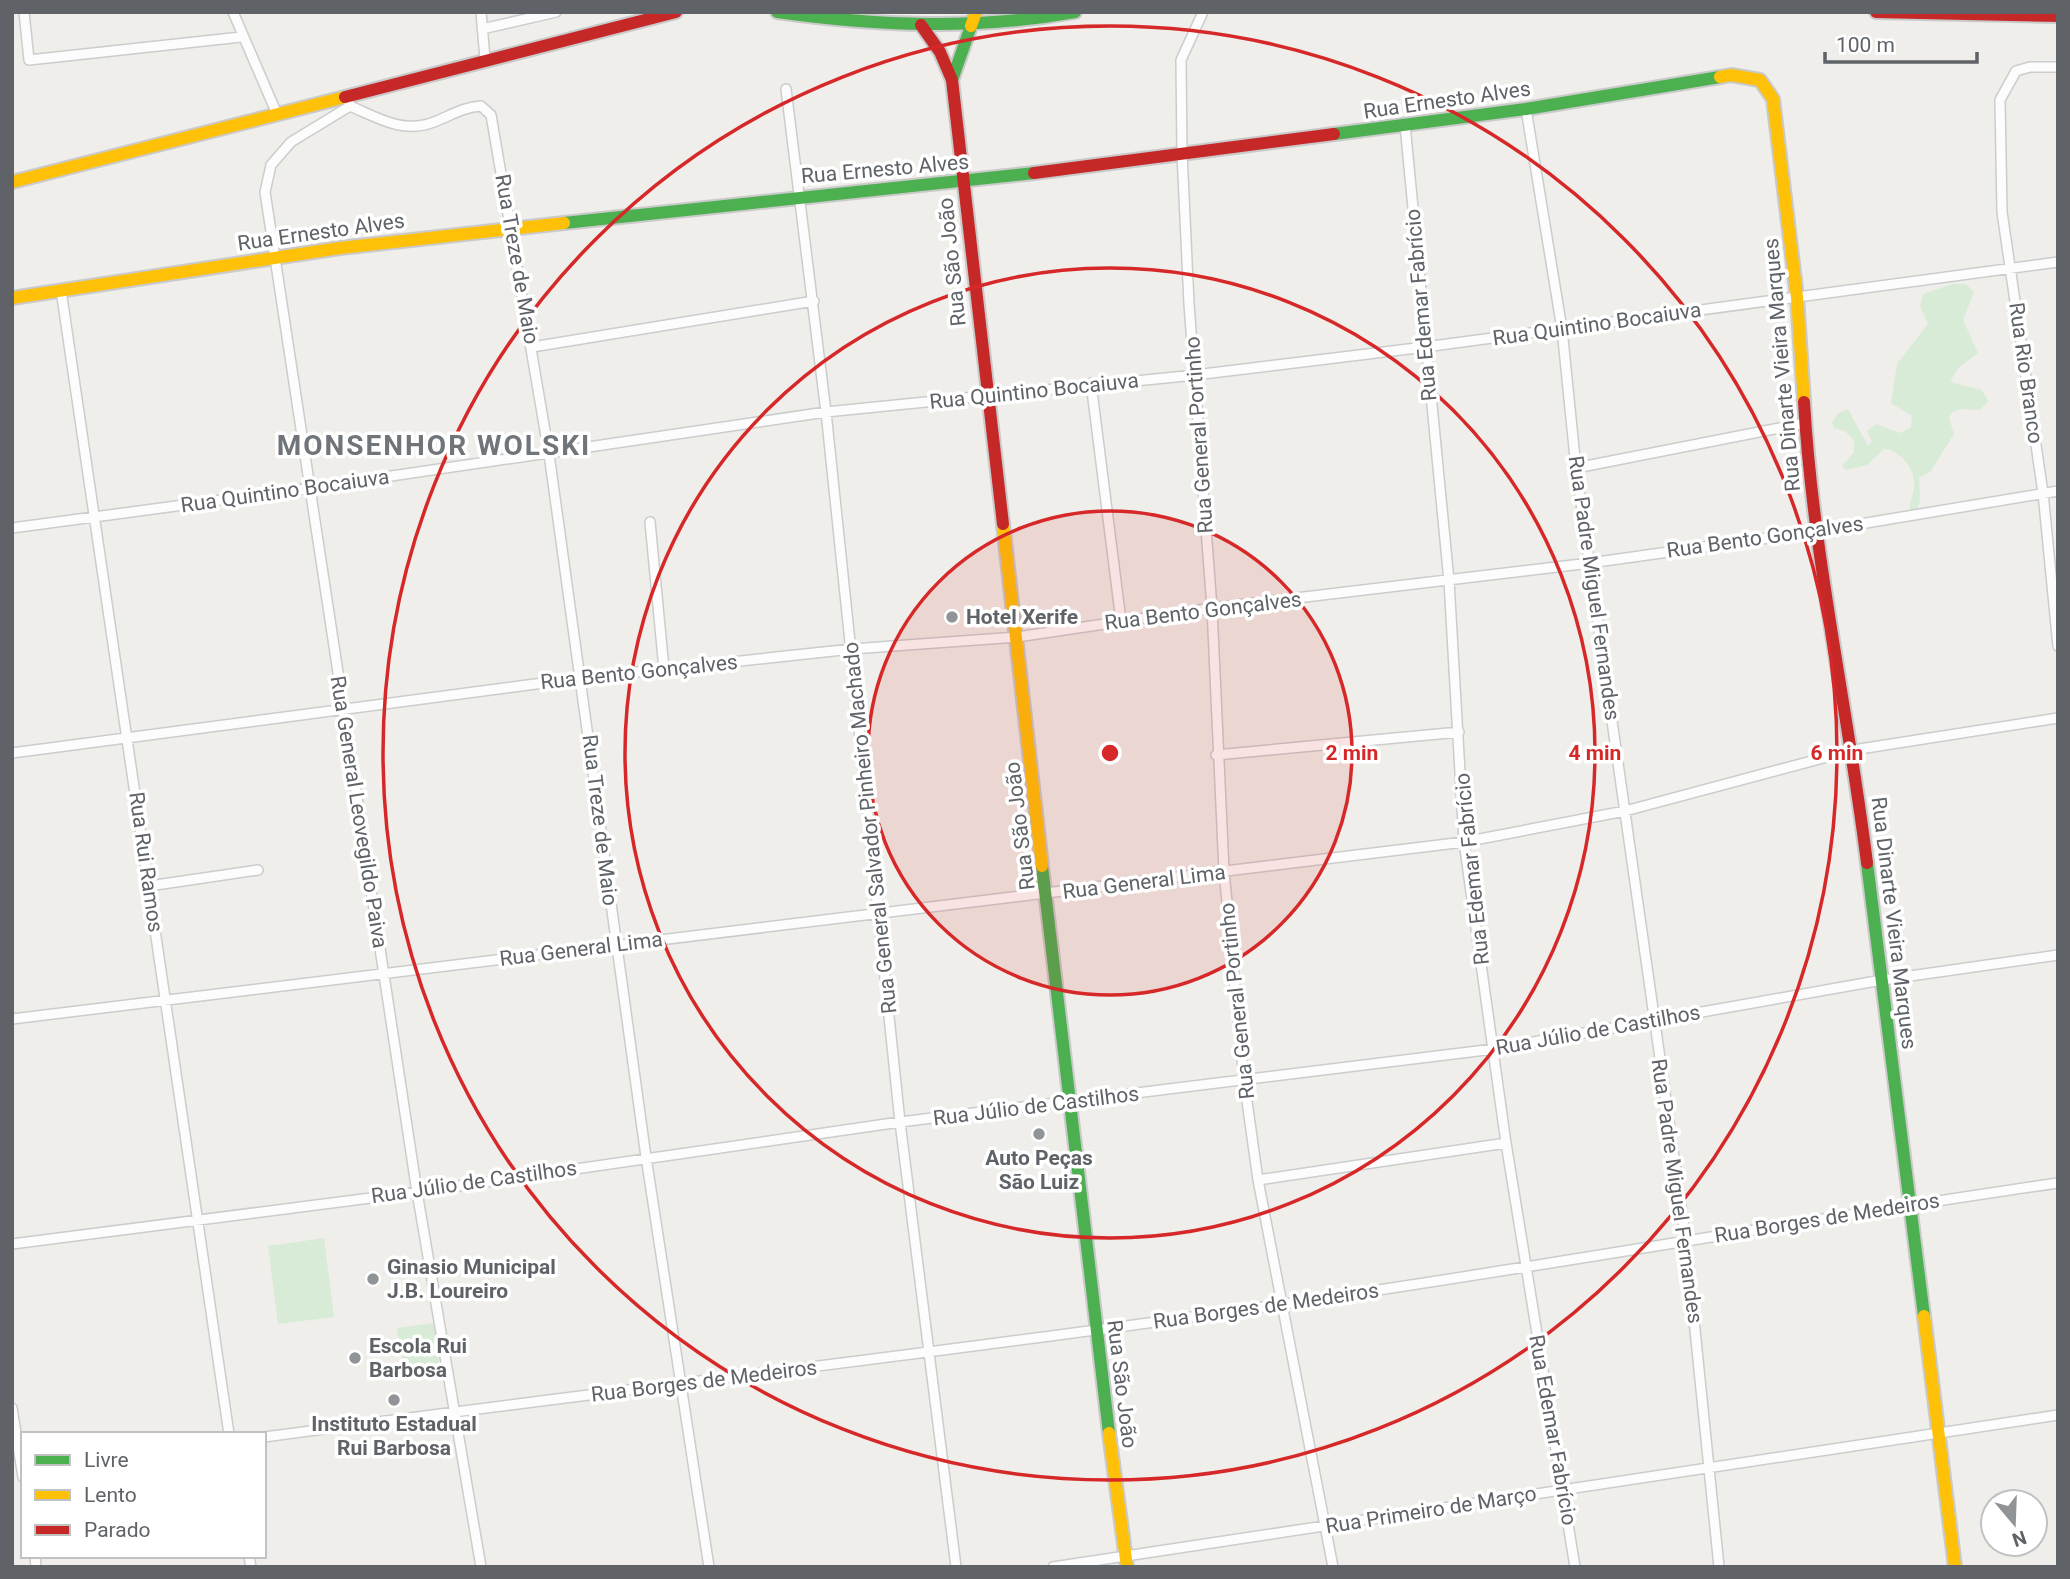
<svg xmlns="http://www.w3.org/2000/svg" width="2070" height="1579" viewBox="0 0 2070 1579" font-family="Roboto,sans-serif">
  <style>
    .green { fill: #d8ebd6 }
    .lines { fill: none; stroke-linecap: round; stroke-linejoin: round }
    .street-casing { stroke: #cbcccc; stroke-width: 12 }
    .fast-casing { stroke: #cacacb; stroke-width: 16 }
    .slow-casing { stroke: #cacacb; stroke-width: 16 }
    .jam-casing { stroke: #cacacb; stroke-width: 16 }
    .street { stroke: #fdfcfc; stroke-width: 9 }
    .fast { stroke: #4caf50; stroke-width: 12 }
    .slow { stroke: #ffc107; stroke-width: 12 }
    .jam { stroke: #c62828; stroke-width: 12 }
    .ring { fill: none; stroke: #d62828; stroke-width: 3.5 }
    .poi-dot { fill: #919496; stroke: #fff; stroke-width: 2.5 }
    .labels { text-anchor: middle; stroke-width: 7; stroke-linejoin: round; paint-order: stroke }
    .street-label { font-size: 21px; fill: #5f6368; stroke: #fff }
    .poi-label { font-size: 21px; font-weight: bold; fill: #5f6368; stroke: #fff; text-anchor: start }
    .district-label { font-size: 28px; font-weight: bold; letter-spacing: 2px; fill: #70757a; stroke: #fff }
    .centre { fill: #d62828; stroke: #fff; stroke-width: 3.5 }
    .ring-label { font-size: 21px; text-anchor: middle; font-weight: bold; fill: #d62828; stroke: #fff; stroke-width: 7; stroke-linejoin: round; paint-order: stroke }
  </style>
  <rect width="100%" height="100%" fill="#efeeea"/>
  <path class="green" d="M1953 284H1966L1974 292 1963 320 1978 353 1958 368 1950 382 1982 390 1988 401 1980 410 1961 409 1951 413 1949 418 1954 434 1930 472 1919 478 1920 501 1916 512 1910 511C1909 503 1913 496 1914 488 1916 470 1902 451 1884 449L1867 465 1846 470 1842 466 1854 452V440L1845 431 1834 428 1832 423 1838 413 1848 409 1868 446 1872 441 1867 431 1876 424 1900 433 1911 427 1912 416 1891 403 1897 364 1928 324 1920 306 1923 294Z
    M324 1238 334 1317 278 1324 268 1246Z
    M434 1323 440 1370 404 1375 397 1328Z"/>
  <g class="lines">
    <g class="street-casing">
      <path id="street" d="M24 12 29 60 241 37
        M233 12 277 114
        M481 12 485 59
        M1203 12 1181 60 1182 153 1189 304 1212 608 1224 871 1244 1080 1258 1180 1333 1567
        M482 29 556 12
        M2058 67H2030L2016 71 2000 100 2002 212 2043 493 2058 646
        M786 89 826 412 900 1122 956 1567
        M348 101 350 106 291 142 271 165 265 192 417 1192 481 1567
        M350 106C378 118 403 134 434 122 450 116 463 107 481 106L491 115 549 454 646 1157 709 1567
        M1526 109 1562 329 1576 468 1686 1241 1719 1567
        M1405 125 1449 581 1464 842 1506 1143 1575 1567
        M61 290 229 1434
        M532 347 814 301
        M1091 383 1121 621
        M1576 468 1805 423
        M650 522 664 669
        M12 528 310 488 826 412 1195 375 1425 347 2058 262
        M12 753 581 678 852 649 1017 637 1212 608 1590 563 1818 531 2058 491
        M1216 755 1459 732
        M149 886 258 870
        M12 1019 1464 842 1625 811 1853 750 2058 718
        M1258 1180 1506 1143
        M12 1244 417 1192 900 1122 1494 1049 1882 980 2058 955
        M12 1408 23 1477
        M264 1437C604 1391 945 1353 1284 1304 1543 1267 1799 1220 2058 1183
        M35 1556 36 1567
        M249 1556 251 1567
        M1053 1567 2058 1415"/>
    </g>
    <g class="fast-casing">
      <path id="fast" d="M777 12C878 26 975 30 1075 12
        M952 80 971 26
        M1334 134 1526 109 1720 77
        M564 223 1034 173
        M1867 863 1924 1316
        M1042 866 1109 1433"/>
    </g>
    <g class="slow-casing">
      <path id="slow" d="M971 26 976 12
        M1720 77 1731 75 1760 80 1773 99 1797 297 1804 402
        M12 182 345 97
        M12 298 340 248 564 223
        M1003 524 1042 866
        M1924 1316 1955 1567
        M1109 1433 1127 1567"/>
    </g>
    <g class="jam-casing">
      <path id="jam" d="M1876 12 2058 16
        M921 25 940 52 952 80 1003 524
        M345 97 676 12
        M1034 173 1334 134
        M1804 402C1813 556 1848 710 1867 863"/>
    </g>
    <use href="#street" class="street"/>
    <use href="#fast" class="fast"/>
    <use href="#slow" class="slow"/>
    <use href="#jam" class="jam"/>
  </g>
  <circle cx="1110" cy="753" r="242" fill="#d62828" fill-opacity=".12"/>
  <g class="ring">
    <circle cx="1110" cy="753" r="242"/>
    <circle cx="1110" cy="753" r="485"/>
    <circle cx="1110" cy="753" r="727"/>
  </g>
  <g class="poi-dot">
    <circle cx="952" cy="617" r="7"/>
    <circle cx="1039" cy="1134" r="7"/>
    <circle cx="373" cy="1279" r="7"/>
    <circle cx="355" cy="1358" r="7"/>
    <circle cx="394" cy="1400" r="7"/>
  </g>
  <g class="labels">
    <g class="street-label">
      <text transform="translate(1447 100) rotate(-8)" y="7">Rua Ernesto Alves</text>
      <text transform="translate(885 169) rotate(-5)" y="7">Rua Ernesto Alves</text>
      <text transform="translate(321 232) rotate(-8)" y="7">Rua Ernesto Alves</text>
      <text transform="translate(517 259) rotate(80)" y="7">Rua Treze de Maio</text>
      <text transform="translate(952 262) rotate(-96)" y="7">Rua São João</text>
      <text transform="translate(1421 305) rotate(-95)" y="7">Rua Edemar Fabrício</text>
      <text transform="translate(1597 324) rotate(-8)" y="7">Rua Quintino Bocaiuva</text>
      <text transform="translate(1782 365) rotate(-95)" y="7">Rua Dinarte Vieira Marques</text>
      <text transform="translate(2026 373) rotate(82)" y="7">Rua Rio Branco</text>
      <text transform="translate(1034 391) rotate(-6)" y="7">Rua Quintino Bocaiuva</text>
      <text transform="translate(1199 435) rotate(-94)" y="7">Rua General Portinho</text>
      <text transform="translate(285 491) rotate(-8)" y="7">Rua Quintino Bocaiuva</text>
      <text transform="translate(1765 537) rotate(-8)" y="7">Rua Bento Gonçalves</text>
      <text transform="translate(1594 588) rotate(82)" y="7">Rua Padre Miguel Fernandes</text>
      <text transform="translate(1203 611) rotate(-7)" y="7">Rua Bento Gonçalves</text>
      <text transform="translate(639 672) rotate(-6)" y="7">Rua Bento Gonçalves</text>
      <text transform="translate(359 812) rotate(81)" y="7">Rua General Leovegildo Paiva</text>
      <text transform="translate(600 820) rotate(83)" y="7">Rua Treze de Maio</text>
      <text transform="translate(1020 826) rotate(-97)" y="7">Rua São João</text>
      <text transform="translate(870 828) rotate(-96)" y="7">Rua General Salvador Pinheiro Machado</text>
      <text transform="translate(146 862) rotate(82)" y="7">Rua Rui Ramos</text>
      <text transform="translate(1472 869) rotate(-96)" y="7">Rua Edemar Fabrício</text>
      <text transform="translate(1144 882) rotate(-7)" y="7">Rua General Lima</text>
      <text transform="translate(1894 923) rotate(83)" y="7">Rua Dinarte Vieira Marques</text>
      <text transform="translate(581 949) rotate(-7)" y="7">Rua General Lima</text>
      <text transform="translate(1237 1001) rotate(-96)" y="7">Rua General Portinho</text>
      <text transform="translate(1598 1030) rotate(-10)" y="7">Rua Júlio de Castilhos</text>
      <text transform="translate(1036 1106) rotate(-7)" y="7">Rua Júlio de Castilhos</text>
      <text transform="translate(474 1182) rotate(-8)" y="7">Rua Júlio de Castilhos</text>
      <text transform="translate(1677 1191) rotate(82)" y="7">Rua Padre Miguel Fernandes</text>
      <text transform="translate(1827 1218) rotate(-9)" y="7">Rua Borges de Medeiros</text>
      <text transform="translate(1266 1306) rotate(-8)" y="7">Rua Borges de Medeiros</text>
      <text transform="translate(704 1381) rotate(-7)" y="7">Rua Borges de Medeiros</text>
      <text transform="translate(1122 1384) rotate(83)" y="7">Rua São João</text>
      <text transform="translate(1553 1430) rotate(80)" y="7">Rua Edemar Fabrício</text>
      <text transform="translate(1431 1510) rotate(-9)" y="7">Rua Primeiro de Março</text>
    </g>
    <g class="poi-label">
      <text x="966" y="624">Hotel Xerife</text>
      <text x="1039" y="1165" text-anchor="middle">Auto Peças<tspan x="1039" dy="24">São Luiz</tspan></text>
      <text x="387" y="1274">Ginasio Municipal<tspan x="387" dy="24">J.B. Loureiro</tspan></text>
      <text x="369" y="1353">Escola Rui<tspan x="369" dy="24">Barbosa</tspan></text>
      <text x="394" y="1431" text-anchor="middle">Instituto Estadual<tspan x="394" dy="24">Rui Barbosa</tspan></text>
    </g>
    <g class="district-label">
      <text x="434" y="455">MONSENHOR WOLSKI</text>
    </g>
  </g>
  <circle cx="1110" cy="753" r="10" class="centre"/>
  <g class="ring-label">
    <text x="1352" y="760">2 min</text>
    <text x="1595" y="760">4 min</text>
    <text x="1837" y="760">6 min</text>
  </g>
  <rect width="2070" height="1579" fill="none" stroke="#5f6368" stroke-width="28"/>
  <rect x="21" y="1432" width="245" height="126" fill="#ffffff" stroke="#bfc1c3" stroke-width="2"/>
  <rect x="35" y="1455" width="35" height="10" fill="#4caf50" stroke="#bfc1c3" stroke-width="2"/>
  <text x="84" y="1467" font-size="21" fill="#5f6368">Livre</text>
  <rect x="35" y="1490" width="35" height="10" fill="#ffc107" stroke="#bfc1c3" stroke-width="2"/>
  <text x="84" y="1502" font-size="21" fill="#5f6368">Lento</text>
  <rect x="35" y="1525" width="35" height="10" fill="#c62828" stroke="#bfc1c3" stroke-width="2"/>
  <text x="84" y="1537" font-size="21" fill="#5f6368">Parado</text>
  <g transform="translate(2014 1523) rotate(161)"><circle r="33" fill="#ffffff" stroke="#bfc1c3" stroke-width="2"/>
  <path d="M0-5L12 26L0 18L-12 26Z" fill="#919496"/>
  <text y="-10" font-size="19" font-weight="bold" text-anchor="middle" fill="#5f6368">N</text>
  </g>
  <path d="M1825 52v10h152v-10" fill="none" stroke="#5f6368" stroke-width="3.5"/>
  <text x="1836" y="52" font-size="21" fill="#5f6368" stroke="#ffffff" stroke-width="5" paint-order="stroke">100 m</text>
</svg>
